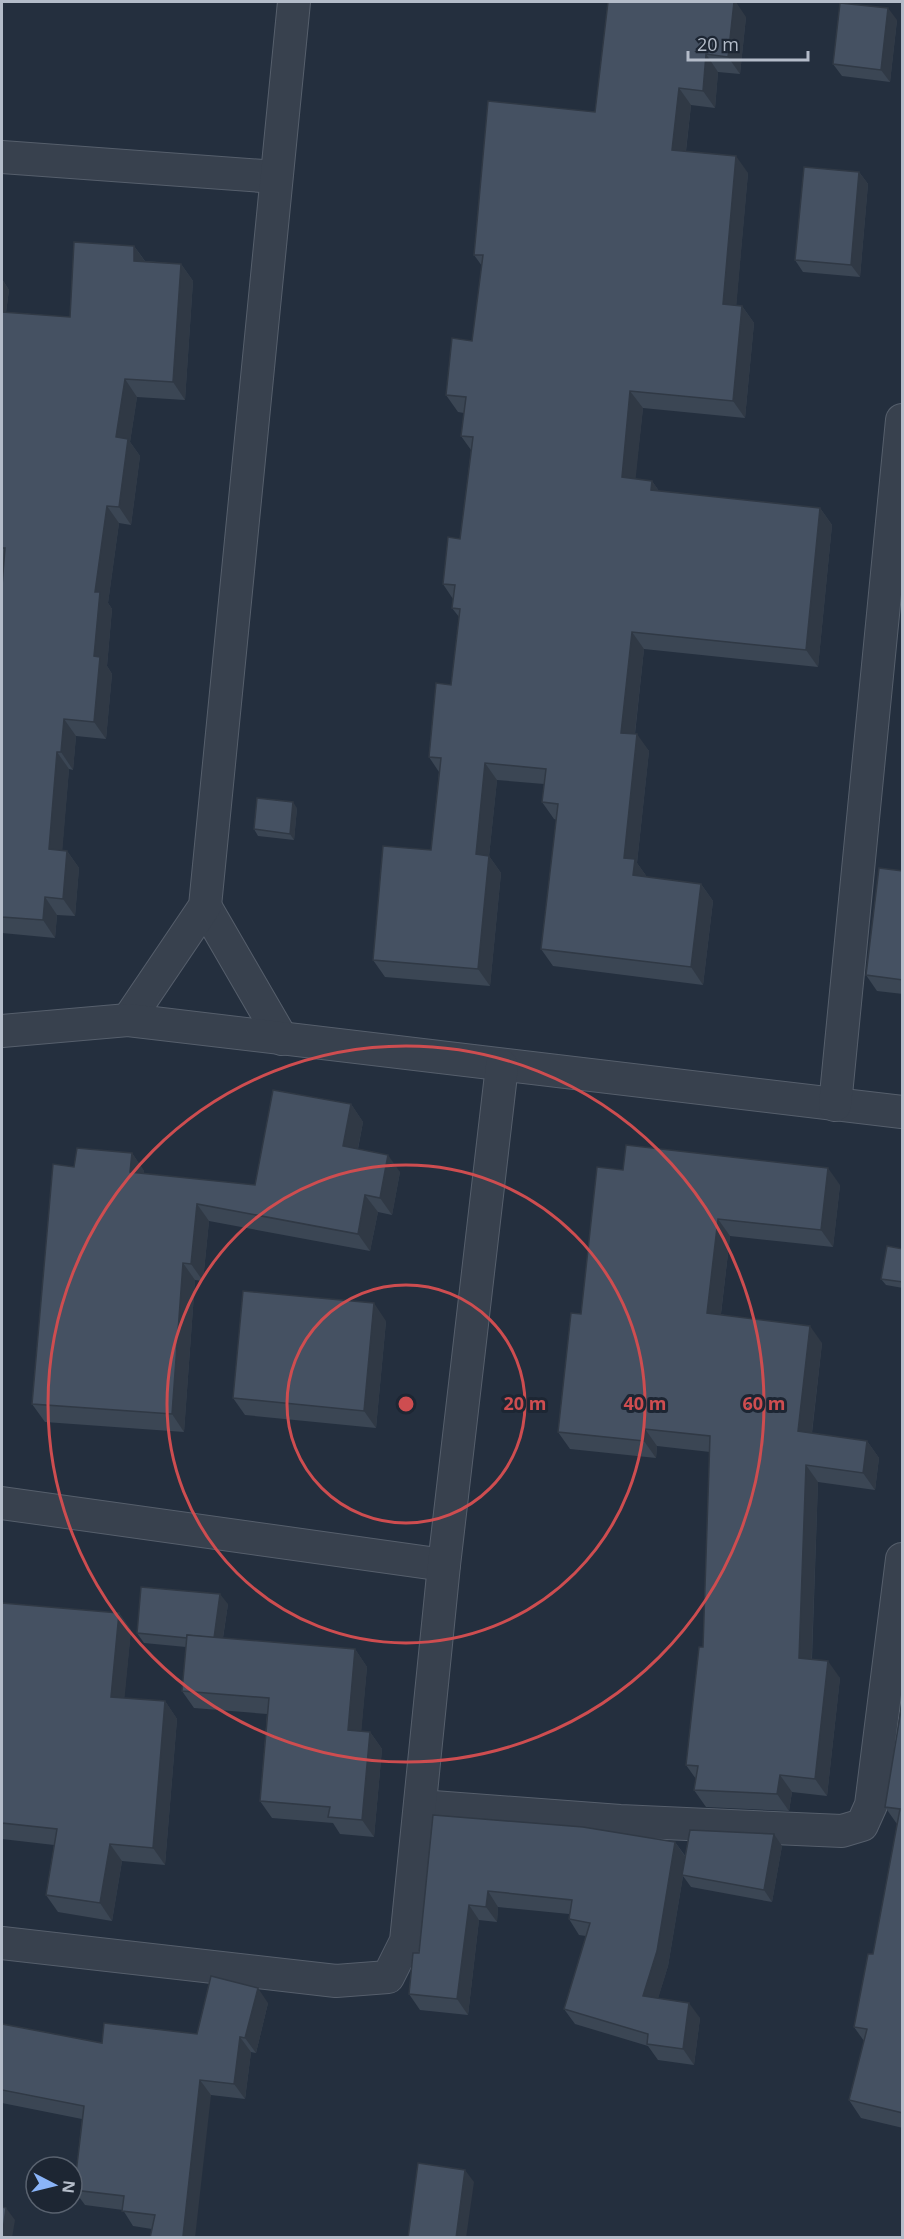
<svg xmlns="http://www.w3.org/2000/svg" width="904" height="2239" font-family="'Open Sans',sans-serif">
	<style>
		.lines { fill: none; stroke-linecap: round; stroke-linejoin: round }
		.street-casing { stroke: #565f6c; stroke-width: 34 }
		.street { stroke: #38414e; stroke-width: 32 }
		.wall { fill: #3b4654 }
		.shaded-wall { fill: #303945 }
		.building { fill: #455162; stroke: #303945; stroke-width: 1.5 }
		.ring { fill: none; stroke: #ce4d50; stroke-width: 3 }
		.centre { fill: #ce4d50; stroke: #1d2633; stroke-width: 3 }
		.ring-label { font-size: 18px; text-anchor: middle; font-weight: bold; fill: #ce4d50; stroke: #1d2633; stroke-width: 6; stroke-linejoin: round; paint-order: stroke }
	</style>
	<rect width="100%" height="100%" fill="#242f3e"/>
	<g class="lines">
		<defs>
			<g id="street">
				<path d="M2,157L276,177"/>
				<path d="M205,906L282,1039"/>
				<path d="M128,1020L205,906L294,2"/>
				<path d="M2,1031L128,1020L902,1112"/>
				<path d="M835,1105L902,420"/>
				<path d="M2,1503L444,1565"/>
				<path d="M420,1806L620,1821L842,1831L862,1825L871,1805L902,1559"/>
				<path d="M2,1943L336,1981L388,1977L406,1941L444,1565L502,1066"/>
			</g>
		</defs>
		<use href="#street" class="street-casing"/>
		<use href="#street" class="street"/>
	</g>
	<g class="wall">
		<path d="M746,17L740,74L718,72L715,108L691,105L686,151L748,173L736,306H742L754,323L745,418L643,408L635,479L652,481L659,491L820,508L832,525L818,667L644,649L635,734L649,751L637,863L647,877L701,884L713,901L703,985L553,966L541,949L557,820L554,819L542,802L544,784L497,780L489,856L501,873L490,986L385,977L373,960L431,850L439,772L429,757L451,685L459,617L452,608L453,599L443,584L460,539L471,450L461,436L464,413L458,412L446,395L472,341L482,266L474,255L595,112Z"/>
		<path d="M897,20L890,82L842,76L833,64Z"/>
		<path d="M859,172L868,184L860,277L803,272L795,260Z"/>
		<path d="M134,246L145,261L181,264L193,281L185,400L137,397L130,442L140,456L131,525L119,523L108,603L112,609L107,666L112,674L106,739L76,736L73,770L69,769L62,850L67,851L79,868L75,916L57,915L55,938L2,933V586L3,564H2V279L9,290L6,312L70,317Z"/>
		<path d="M297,808L294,840L258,836L254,829Z"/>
		<path d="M903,871V994L877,991L866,975Z"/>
		<path d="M351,1104L363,1122L358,1149L400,1172L392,1215L378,1212L370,1251L209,1221L203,1281L195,1280L184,1432L45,1422L32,1404L74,1167L132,1153L144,1171V1174L255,1185Z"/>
		<path d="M623,1170L840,1185L833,1247L730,1236L721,1314L822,1343L812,1433L867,1441L879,1458L875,1490L818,1482L812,1659L840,1678L827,1796L792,1792L789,1811L706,1807L694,1790L696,1779L686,1765L703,1647L710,1452L657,1446L656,1458L570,1449L558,1432L581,1314Z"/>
		<path d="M903,1249V1288L886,1285L881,1279Z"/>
		<path d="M386,1321L376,1428L245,1415L233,1398Z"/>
		<path d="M2,1603L119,1613L131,1630L124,1698L165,1701L177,1719L165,1865L122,1861L112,1921L58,1912L46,1895L54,1845L2,1839Z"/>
		<path d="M228,1604L223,1638L355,1649L367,1667L361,1731L370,1732L382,1749L374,1837L340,1834L333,1823L272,1818L260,1801L267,1714L194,1708L182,1691L186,1647L144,1643L137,1633Z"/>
		<path d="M903,1698V2128L861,2118L849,2100L864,2041L854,2027L873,1954L897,1824L885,1807Z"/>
		<path d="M433,1815L675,1842L686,1857L774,1834L782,1846L772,1902L691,1887L683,1876L668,1966L658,1998L700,2018L694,2065L658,2060L648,2046L575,2024L564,2009L586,1936L579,1935L569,1919V1914L498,1907L497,1922L479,1920L468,2015L420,2010L409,1994L419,1953Z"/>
		<path d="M268,2003L256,2053L251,2052L245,2099L211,2095L152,2229L133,2226L123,2210L85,2205L74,2190L82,2119L2,2103V2024L102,2043L197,2034Z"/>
	</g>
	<g class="shaded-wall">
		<path d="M734,2H736L746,17L740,74L728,57Z"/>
		<path d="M888,8L897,20L890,82L881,70Z"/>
		<path d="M706,54L718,72L715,108L703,91Z"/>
		<path d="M679,88L691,105L684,167L672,150Z"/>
		<path d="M736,156L748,173L735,321L723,304Z"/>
		<path d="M859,172L868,184L860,277L851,265Z"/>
		<path d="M134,246L146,263L134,261Z"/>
		<path d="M181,264L193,281L185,400L173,382Z"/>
		<path d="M2,279L9,290L4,328L2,324Z"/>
		<path d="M742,306L754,323L745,418L733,401Z"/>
		<path d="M125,379L137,397L130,442L140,456L131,525L119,507L116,437Z"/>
		<path d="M630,391L643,408L634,494L622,477Z"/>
		<path d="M652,481L664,498L651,490Z"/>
		<path d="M107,506L119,523L108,603L112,609L107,666L112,674L106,739L94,722V656L95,592Z"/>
		<path d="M820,508L832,525L818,667L806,650Z"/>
		<path d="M632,632L644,649L633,750L621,733Z"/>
		<path d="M64,719L76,736L73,770L61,752Z"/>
		<path d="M637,734L649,751L637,863L647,877L633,875L624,858Z"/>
		<path d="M57,752L69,769L61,867L49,849Z"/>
		<path d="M485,763L497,780L489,856L501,873L490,986L478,969L476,854Z"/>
		<path d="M293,802L297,808L294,840L290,834Z"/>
		<path d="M67,851L79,868L75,916L63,899Z"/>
		<path d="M701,884L713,901L703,985L691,967Z"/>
		<path d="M45,897L57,915L55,938L43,920Z"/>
		<path d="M351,1104L363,1122L355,1163L343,1146Z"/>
		<path d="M132,1153L144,1171L142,1190L130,1172Z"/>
		<path d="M388,1155L400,1172L392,1215L380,1198Z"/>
		<path d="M828,1168L840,1185L833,1247L821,1230Z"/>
		<path d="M365,1195L378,1212L370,1251L358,1234Z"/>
		<path d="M197,1204L209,1221L203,1281L191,1264Z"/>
		<path d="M718,1219L730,1236L719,1330L707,1313Z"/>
		<path d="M183,1263L195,1280L184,1432L172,1414Z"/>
		<path d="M374,1303L386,1321L376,1428L364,1411Z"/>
		<path d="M810,1326L822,1343L810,1448L798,1431Z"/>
		<path d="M645,1429L657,1446L656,1458L644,1441Z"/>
		<path d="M867,1441L879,1458L875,1490L863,1473Z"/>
		<path d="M806,1465L818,1482L811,1675L799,1658Z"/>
		<path d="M220,1594L228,1604L221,1650L214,1640Z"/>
		<path d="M119,1613L131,1630L123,1714L111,1697Z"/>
		<path d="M355,1649L367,1667L360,1747L348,1730Z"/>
		<path d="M828,1661L840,1678L827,1796L815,1779Z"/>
		<path d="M165,1701L177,1719L165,1865L153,1848Z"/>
		<path d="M370,1732L382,1749L374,1837L362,1820Z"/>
		<path d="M780,1775L792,1792L789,1811L777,1794Z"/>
		<path d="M774,1834L782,1846L772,1902L764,1890Z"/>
		<path d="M675,1842L686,1858L668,1966L654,2012L643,1996Z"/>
		<path d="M110,1844L122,1861L112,1921L100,1903Z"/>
		<path d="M488,1891L498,1907L497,1922L486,1907Z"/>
		<path d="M469,1905L479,1920L468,2015L457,1999Z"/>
		<path d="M258,1988L268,2003L256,2053L245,2038Z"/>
		<path d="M689,2003L700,2018L694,2065L683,2049Z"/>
		<path d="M240,2037L251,2052L245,2099L234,2084Z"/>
		<path d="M200,2080L211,2095L195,2238H184L183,2236Z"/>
		<path d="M465,2170L474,2182L466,2238H456Z"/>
		<path d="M6,2208L15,2220L12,2238H2Z"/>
	</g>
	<g class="building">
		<path d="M608,2H734L728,57L706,54L703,91L679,88L672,150L736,156L723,304L742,306L733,401L630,391L622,477L652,481L651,490L820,508L806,650L632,632L621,733L637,734L624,858L635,859L633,875L701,884L691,967L541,949L558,804L542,802L546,769L485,763L476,854L489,856L478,969L373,960L383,846L431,850L441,758L429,757L436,683L451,685L460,609L452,608L455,585L443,584L448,537L460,539L473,437L461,436L466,397L446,395L452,338L472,341L483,255H474L488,101L595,112Z"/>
		<path d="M840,3L888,8L881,70L833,64Z"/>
		<path d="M804,167L859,172L851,265L795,260Z"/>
		<path d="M74,242L134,246V261L181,264L173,382L125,379L116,437L128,439L119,507L107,506L95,592H100L94,656L100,657L94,722L64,719L61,752H57L49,849L67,851L63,899L45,897L43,920L2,917V586L5,548H2V312L70,317Z"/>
		<path d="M257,798L293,802L290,834L254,829Z"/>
		<path d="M879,868L903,871V980L866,975Z"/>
		<path d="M273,1090L351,1104L343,1146L388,1155L380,1198L365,1195L358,1234L197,1204L191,1264L183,1263L172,1414L32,1404L53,1164L74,1167L77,1148L132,1153L130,1172L255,1185Z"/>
		<path d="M626,1145L828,1168L821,1230L718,1219L707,1313L810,1326L798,1431L867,1441L863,1473L806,1465L799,1658L828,1661L815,1779L780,1775L777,1794L694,1790L698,1766L686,1765L699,1647H703L710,1436L645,1429L644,1441L558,1432L571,1313L581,1314L597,1167L623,1170Z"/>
		<path d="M887,1246L903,1249V1282L881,1279Z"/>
		<path d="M243,1291L374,1303L364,1411L233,1398Z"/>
		<path d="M141,1587L220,1594L214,1638L187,1635V1638L137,1633Z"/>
		<path d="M2,1603L119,1613L111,1697L165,1701L153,1848L110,1844L100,1903L46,1895L57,1829L2,1823Z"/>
		<path d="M187,1635L355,1649L348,1730L370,1732L362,1820L328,1817L330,1807L260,1801L269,1698L182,1691Z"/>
		<path d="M903,1698V2113L849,2100L867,2029L854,2027L868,1954H873L900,1809L885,1807Z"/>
		<path d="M433,1815L583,1827L675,1842L657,1951L643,1996L689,2003L683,2049L647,2044L648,2034L564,2009L590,1923L569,1919L572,1900L488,1891L486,1907L469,1905L457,1999L409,1994L413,1953H419Z"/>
		<path d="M690,1830L774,1834L764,1890L682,1875Z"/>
		<path d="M211,1976L258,1988L245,2038L240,2037L234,2084L200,2080L183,2236L190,2238H150L155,2215L122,2211L124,2196L74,2190L84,2106L2,2090V2024L102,2043L104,2023L197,2034Z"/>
		<path d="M418,2163L465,2170L456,2238H408Z"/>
		<path d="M2,2207L6,2208L2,2238Z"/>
	</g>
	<g class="ring">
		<circle cx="406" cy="1404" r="119"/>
		<circle cx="406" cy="1404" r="239"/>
		<circle cx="406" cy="1404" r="358"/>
	</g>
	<circle cx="406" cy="1404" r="9" class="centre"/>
	<g class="ring-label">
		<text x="525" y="1410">20 m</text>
		<text x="645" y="1410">40 m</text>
		<text x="764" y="1410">60 m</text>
	</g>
	<rect width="904" height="2239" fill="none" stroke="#b4bcc9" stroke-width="6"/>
	<g transform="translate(54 2185) rotate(97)"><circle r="28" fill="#1d2633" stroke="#59626f" stroke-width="1.5"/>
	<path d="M0-4.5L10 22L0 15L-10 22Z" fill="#8ab4f8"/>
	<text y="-9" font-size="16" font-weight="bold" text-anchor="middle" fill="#b4bcc9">N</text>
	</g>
	<path d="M688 51v9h120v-9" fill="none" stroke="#b4bcc9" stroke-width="3"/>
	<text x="697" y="51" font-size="18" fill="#b4bcc9" stroke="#1d2633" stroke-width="4.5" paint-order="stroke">20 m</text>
</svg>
